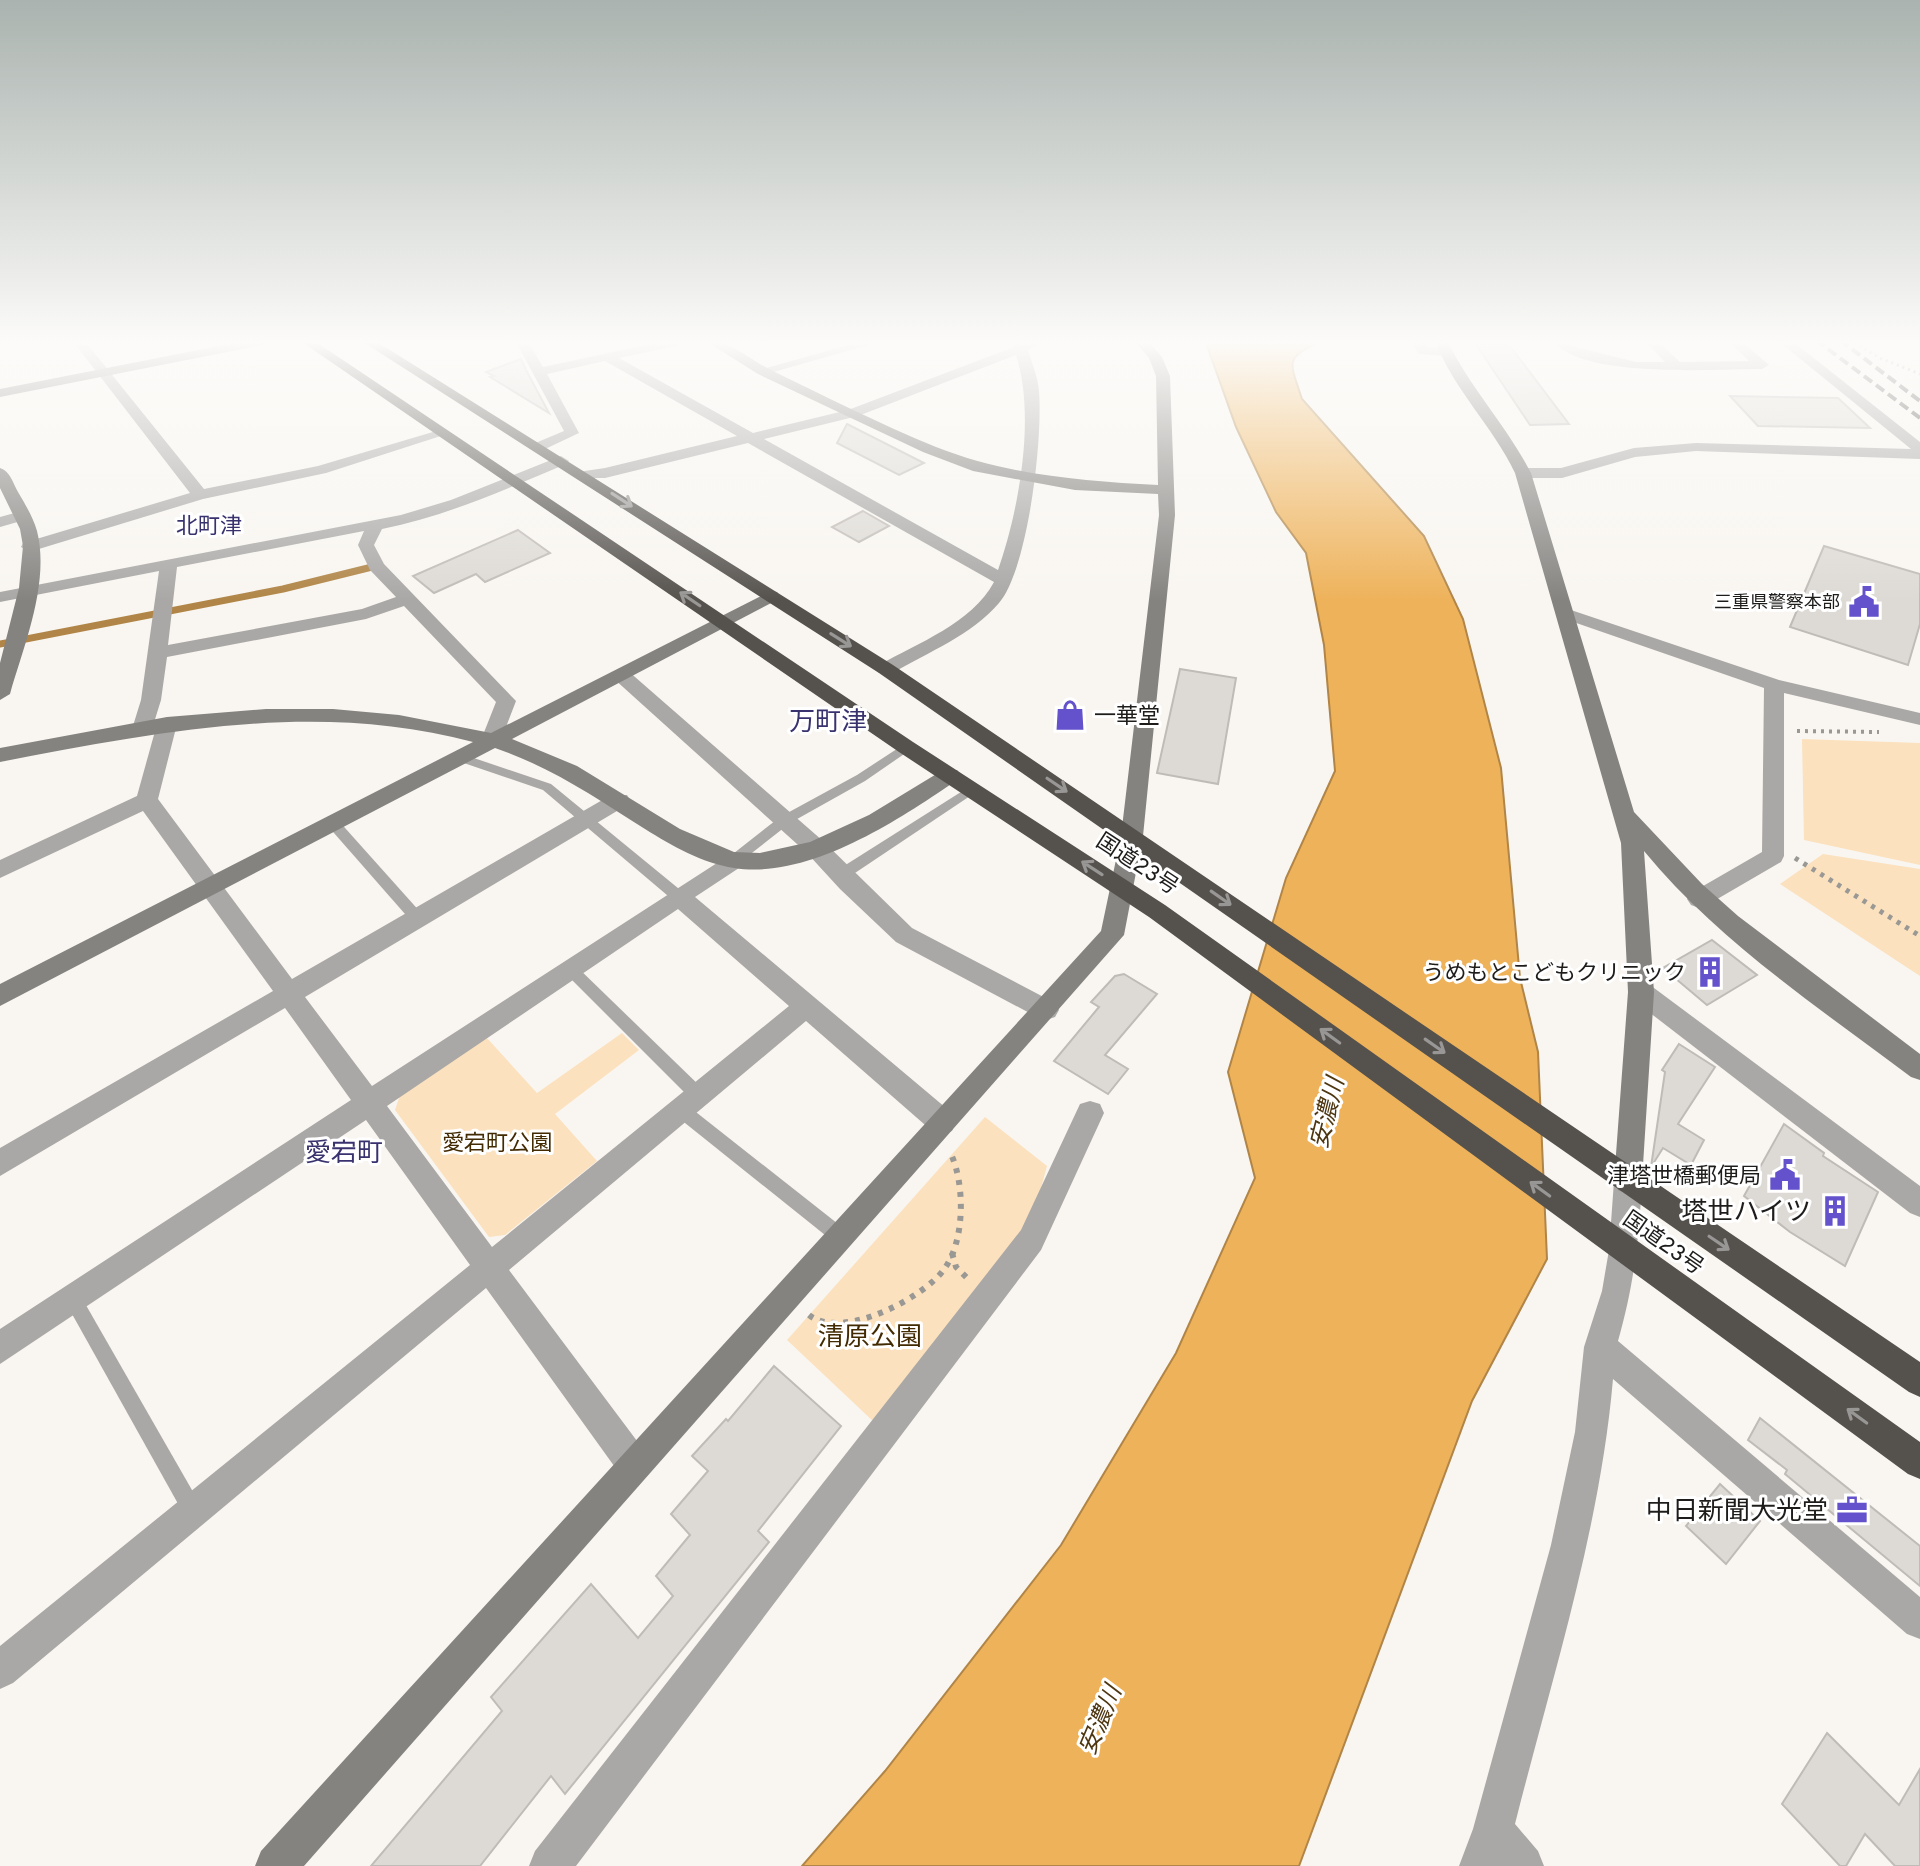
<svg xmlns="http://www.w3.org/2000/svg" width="1920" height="1866" font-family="Overpass,'Noto Sans JP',sans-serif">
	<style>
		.green { fill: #fbe1be }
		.water { fill: #eeb25a; stroke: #b08547; stroke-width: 2 }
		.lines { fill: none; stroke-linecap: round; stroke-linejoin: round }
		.stream { stroke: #b08547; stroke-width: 7 }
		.building { fill: #dddad5; stroke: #bfbbb7; stroke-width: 2 }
		.path-far3 { stroke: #9a9894; stroke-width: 3; stroke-dasharray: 2 4; stroke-linecap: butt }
		.path-far2 { stroke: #9a9894; stroke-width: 4; stroke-dasharray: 3 5; stroke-linecap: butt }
		.path-far1 { stroke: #9a9894; stroke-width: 5; stroke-dasharray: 4 6; stroke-linecap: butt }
		.path { stroke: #9a9894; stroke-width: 6; stroke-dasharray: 5 7; stroke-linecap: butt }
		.lane { fill: #aaa8a6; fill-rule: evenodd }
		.street { fill: #aaa8a6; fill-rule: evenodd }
		.secondary { fill: #858380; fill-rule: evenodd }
		.highway { fill: #55524e; fill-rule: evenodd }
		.rail { stroke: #4e4d4a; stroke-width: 4; stroke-dasharray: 10 5; stroke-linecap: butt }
		.oneway { stroke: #999795 }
		.labels { text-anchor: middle; stroke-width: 6; stroke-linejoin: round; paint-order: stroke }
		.far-poi-label { font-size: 18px; fill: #1e1d1b; stroke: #fff; text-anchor: end }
		.far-quarter-label { font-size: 22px; fill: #38326e; stroke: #fff }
		.poi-label { font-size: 22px; fill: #1e1d1b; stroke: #fff; text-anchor: end }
		.street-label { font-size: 22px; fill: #1e1d1b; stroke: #fff }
		.park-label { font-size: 22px; fill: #422a03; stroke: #fff }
		.water-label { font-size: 24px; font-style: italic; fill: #4e3611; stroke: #fff }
		.quarter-label { font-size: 26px; fill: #38326e; stroke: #fff }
		.near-poi-label { font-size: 26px; fill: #1e1d1b; stroke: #fff; text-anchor: end }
		.near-park-label { font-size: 26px; fill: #422a03; stroke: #fff }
	</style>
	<rect width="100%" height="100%" fill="#f9f6f1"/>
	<g class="green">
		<path d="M1802,739L1920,743V865L1804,840Z"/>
		<path d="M1823,854L1920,869V976L1780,884Z"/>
		<path d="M622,1033L639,1050L555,1114L597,1161L505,1235L489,1237L395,1110L400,1095L486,1037L537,1093Z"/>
		<path d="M985,1117L1047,1166L1032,1221L875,1423L787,1340Z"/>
	</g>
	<path class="water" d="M1205,340H1323C1284,359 1289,359 1302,399L1424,536L1463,619L1501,768L1520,978L1538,1052L1547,1259L1472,1401L1299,1866H802L885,1771L1061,1545L1176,1353L1255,1178L1228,1072L1286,878L1335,771L1324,645L1306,553L1276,512L1236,427Z"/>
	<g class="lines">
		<path class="stream" d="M0,644L283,589L376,566"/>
	</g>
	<g class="building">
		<path d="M1507,342L1569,424L1530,425L1475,343Z"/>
		<path d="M521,359L526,370L549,413L490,377L494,376L486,372Z"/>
		<path d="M1730,396L1838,398L1870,428L1758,426Z"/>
		<path d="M847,424L924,463L899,475L837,443Z"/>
		<path d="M863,511L889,526L859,542L832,527Z"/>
		<path d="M518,530L550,553L485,582L476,574L434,593L413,576Z"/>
		<path d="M1824,546L1920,574V624L1908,665L1790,627Z"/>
		<path d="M1180,669L1236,678L1218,784L1157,773Z"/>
		<path d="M1712,940L1757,975L1707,1005L1663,968Z"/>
		<path d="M1124,974L1157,994L1105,1055L1128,1069L1108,1094L1054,1061L1099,1007L1091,1002L1115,976Z"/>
		<path d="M1679,1044L1715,1067L1678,1124L1704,1140L1691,1165L1663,1148L1651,1167L1665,1072L1662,1070Z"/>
		<path d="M1784,1124L1824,1153L1823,1156L1878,1192L1845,1266L1790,1232L1744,1196Z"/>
		<path d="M774,1366L841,1426L758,1531L769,1542L565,1794L551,1776L480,1866H371L502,1711L491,1697L591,1584L638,1638L673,1596L656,1576L690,1535L671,1514L708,1471L692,1456L726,1419L728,1421Z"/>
		<path d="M1760,1418L1920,1546V1586L1785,1474L1787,1470L1748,1440Z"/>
		<path d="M1720,1484L1760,1521L1726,1564L1686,1526Z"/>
		<path d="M1827,1733L1899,1805L1920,1769V1866H1895L1865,1834L1846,1866H1840L1782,1804Z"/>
	</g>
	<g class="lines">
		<path class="path-far3" d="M1849,340L1880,358L1920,374"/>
		<path class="path-far2" d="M1797,731L1879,732"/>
		<path class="path-far1" d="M1795,858L1920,936"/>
		<g class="path">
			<path d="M952,1253L956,1267L967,1278"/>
			<path d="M809,1315C841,1341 925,1298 945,1268C965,1239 965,1185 951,1154"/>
		</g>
		<g class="lane">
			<path d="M906,743L910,744L912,747L910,750L865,781L790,823L739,863H729L727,860L729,857L780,817L857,775Z"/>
			<path d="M459,753L551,784L684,893L686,897L684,901H674L543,790L455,760L453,757L455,754Z"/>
			<path d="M972,785L978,789L976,792L846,879H836L834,875L836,871Z"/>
			<path d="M332,817L337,819L422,914L424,918L422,922H412L327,825L326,822Z"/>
			<path d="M570,963L575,965L704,1090L706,1095L704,1100L698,1102L692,1100L565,973L563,969L565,965Z"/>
			<path d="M681,1103L687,1105L847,1231L850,1237L847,1243L841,1245L835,1243L675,1115L673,1110L675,1105Z"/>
			<path d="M73,1290L79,1293L200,1504L203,1511L200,1518L193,1521L186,1518L67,1305L64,1299L67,1293Z"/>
		</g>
		<g class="street">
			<path d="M72,340H84L204,489L318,466L443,429L450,433L326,473L203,499L29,552L21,547L23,543L190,493Z"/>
			<path d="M515,340H527L543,367L669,340H691L690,343L619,358L753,433L848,410L1014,347L1012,340H1047L1028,350C1032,364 1038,377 1039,391C1043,439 1028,569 999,603C972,635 928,652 893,673H879L876,669L879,665C918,643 972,623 994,582L748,443L605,478H578V472L605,468L737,436L605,361L547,374L579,433L543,450H533V444L564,431ZM1016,355C1036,416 1019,510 998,570L764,439L858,416Z"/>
			<path d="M866,340H886L763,375L756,371Z"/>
			<path d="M1410,340H1422L1428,347L1446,348L1453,352L1446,356L1419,354Z"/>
			<path d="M1553,340H1566L1572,346L1636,362H1665L1644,340H1657L1680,362L1749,361L1727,340H1740L1769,365L1762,369C1717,369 1578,379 1553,340Z"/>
			<path d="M1777,340H1791L1920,442V459L1696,451L1635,457L1562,478H1523L1515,473L1523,468H1561L1634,448L1696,443L1911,449Z"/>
			<path d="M561,456L569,461L566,464C506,489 447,516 382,529L374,545L384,564L516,701L501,740L491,747L481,740L496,702L404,606L366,619L167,657L161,700L152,729L142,736L132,729L141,700L159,571L0,602V592L401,515L451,500ZM364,531L358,545L370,570L396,597L362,609L168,645L177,567Z"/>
			<path d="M22,511L28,513V519L0,527V517Z"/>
			<path d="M1565,608L1779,680L1920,713V725L1784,693V856L1781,862L1707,905L1699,908L1691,905L1687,899L1691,893L1762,852L1764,688L1559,617L1556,613L1559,609Z"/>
			<path d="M620,668L627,670L823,841L912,928L1055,1003L1059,1010L1055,1017L1046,1020L1037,1017L896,942L840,889L807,853L613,678L610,674Z"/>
			<path d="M167,717L177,724L158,799L292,979L611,795H627L630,800L627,805L305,997L372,1086L734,852L742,854L745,860L742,866L695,897L952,1113L956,1122L952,1131L942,1134L932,1131L806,1021L509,1270L646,1453L651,1465L646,1477L634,1482L622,1477L486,1288L13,1683L0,1689V1646L470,1265L366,1120L0,1364V1329L351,1100L285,1008L0,1176V1148L273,991L143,811L0,878V860L137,796L157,724ZM678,909L789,1006L492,1247L387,1106Z"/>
			<path d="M1641,982L1650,985L1920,1186V1217L1910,1213L1632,999L1628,992L1632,985Z"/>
			<path d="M1090,1101L1100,1104L1104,1113L1041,1250L576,1866H529L535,1851L1021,1230L1080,1104Z"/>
			<path d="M1628,1168L1638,1172L1642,1181C1639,1239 1634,1285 1618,1341L1920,1597V1639L1907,1634L1613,1379C1600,1530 1552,1677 1515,1824L1538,1851L1544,1866H1459L1473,1829L1551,1545L1575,1432L1584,1347L1602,1291L1609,1250L1614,1181L1618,1172Z"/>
		</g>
		<g class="secondary">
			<path d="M249,340H273L267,344L0,397V389Z"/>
			<path d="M704,340C729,340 748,358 769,369C824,396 880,424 936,447C1007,475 1082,481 1158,485L1156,376L1149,358L1134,340H1147L1162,357L1170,376L1175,515L1143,836L1124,935L304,1866H255L261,1851L1101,931L1121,836L1159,515L1158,494L1075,490L973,471L923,452L758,374Z"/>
			<path d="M1435,340H1447C1470,388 1507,426 1531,473L1634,812L1702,884L1738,916L1920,1054V1080L1911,1077C1818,1007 1718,941 1644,851L1654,992L1642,1181L1638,1190L1628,1194L1618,1190L1614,1181L1628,992L1621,843L1515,473C1493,426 1452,388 1435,340Z"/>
			<path d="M0,468C10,471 13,483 18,492C25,504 33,517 37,531C50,583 24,645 10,694L0,700V663L19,588L23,546L20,529L0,488Z"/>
			<path d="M771,591L777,592L780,596L777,600L512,739L577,766L680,829L734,852L760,853L810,842L869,815L943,770H957L961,775L957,780C899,820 808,880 734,868C702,863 672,846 645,829C596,798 551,767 495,748L0,1006V984L473,742C315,700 157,732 0,762V748L167,717L266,709H333L399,715L491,733Z"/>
		</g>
		<g class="highway">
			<path d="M299,340H313L913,742L1165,905L1920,1442V1479L1908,1474L1149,917L899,752Z"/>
			<path d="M360,340H374L893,665L1920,1362V1397L1909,1392L879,673Z"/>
		</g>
		<g class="rail">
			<path d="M1816,340L1920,418"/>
			<path d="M1840,340L1920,401"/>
		</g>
	</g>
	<defs><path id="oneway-shaft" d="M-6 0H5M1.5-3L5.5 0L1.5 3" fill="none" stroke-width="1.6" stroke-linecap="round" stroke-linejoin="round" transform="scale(2)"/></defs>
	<g class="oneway">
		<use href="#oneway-shaft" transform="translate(622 500) rotate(33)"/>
		<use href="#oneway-shaft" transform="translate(690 599) rotate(-146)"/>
		<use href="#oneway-shaft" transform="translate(841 640) rotate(32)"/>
		<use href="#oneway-shaft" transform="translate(1057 785) rotate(34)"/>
		<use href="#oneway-shaft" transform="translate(1092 868) rotate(-147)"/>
		<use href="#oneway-shaft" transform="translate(1221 898) rotate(35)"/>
		<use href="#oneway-shaft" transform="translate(1330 1036) rotate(-144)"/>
		<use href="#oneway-shaft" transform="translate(1435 1046) rotate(35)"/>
		<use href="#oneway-shaft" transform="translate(1540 1189) rotate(-144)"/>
		<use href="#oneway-shaft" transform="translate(1719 1243) rotate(34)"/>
		<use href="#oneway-shaft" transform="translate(1857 1416) rotate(-144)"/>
	</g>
	<linearGradient id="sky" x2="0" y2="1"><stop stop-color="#aab3af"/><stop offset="0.57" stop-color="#fcfbf9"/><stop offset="1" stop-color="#fcfbf9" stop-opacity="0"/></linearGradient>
	<rect width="1920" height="601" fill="url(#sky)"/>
	<defs>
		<symbol id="civic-bare" viewBox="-9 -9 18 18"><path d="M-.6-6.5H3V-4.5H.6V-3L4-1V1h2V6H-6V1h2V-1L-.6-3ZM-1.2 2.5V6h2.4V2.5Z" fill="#6352cb" stroke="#fff" stroke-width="2.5" paint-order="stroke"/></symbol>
		<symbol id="shop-bare" viewBox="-9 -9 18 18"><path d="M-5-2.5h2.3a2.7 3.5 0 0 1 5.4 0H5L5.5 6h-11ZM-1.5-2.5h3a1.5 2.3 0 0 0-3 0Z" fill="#6352cb" stroke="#fff" stroke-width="2.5" paint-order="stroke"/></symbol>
		<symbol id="building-bare" viewBox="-9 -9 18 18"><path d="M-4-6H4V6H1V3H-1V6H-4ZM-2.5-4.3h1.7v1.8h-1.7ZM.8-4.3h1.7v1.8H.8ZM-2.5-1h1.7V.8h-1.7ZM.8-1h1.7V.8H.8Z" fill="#6352cb" stroke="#fff" stroke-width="2.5" paint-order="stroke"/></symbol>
		<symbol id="office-bare" viewBox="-9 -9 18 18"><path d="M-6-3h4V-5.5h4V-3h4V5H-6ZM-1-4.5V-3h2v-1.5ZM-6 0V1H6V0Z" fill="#6352cb" stroke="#fff" stroke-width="2.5" paint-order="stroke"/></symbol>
	</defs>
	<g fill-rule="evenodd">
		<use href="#civic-bare" x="1842" y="580" width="44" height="44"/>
		<use href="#shop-bare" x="1048" y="693" width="44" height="44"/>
		<use href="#building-bare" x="1688" y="950" width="44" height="44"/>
		<use href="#civic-bare" x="1763" y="1153" width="44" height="44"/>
		<use href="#building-bare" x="1813" y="1189" width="44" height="44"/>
		<use href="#office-bare" x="1830" y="1488" width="44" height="44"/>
	</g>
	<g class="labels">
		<g class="far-poi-label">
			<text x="1840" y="608">三重県警察本部</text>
		</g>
		<g class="far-quarter-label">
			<text x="209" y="533">北町津</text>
		</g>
		<g class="poi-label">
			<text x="1094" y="723" text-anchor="start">一華堂</text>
			<text x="1686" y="980">うめもとこどもクリニック</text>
			<text x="1761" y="1183">津塔世橋郵便局</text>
		</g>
		<g class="street-label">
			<text transform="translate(1138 863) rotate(33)" y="8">国道23号</text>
			<text transform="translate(1664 1242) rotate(35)" y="8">国道23号</text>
		</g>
		<g class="park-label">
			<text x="497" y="1150">愛宕町公園</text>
		</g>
		<g class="water-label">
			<text transform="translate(1327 1113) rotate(-76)" y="8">安濃川</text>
			<text transform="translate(1100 1720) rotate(-67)" y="8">安濃川</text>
		</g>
		<g class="quarter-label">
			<text x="828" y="730">万町津</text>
			<text x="344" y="1161">愛宕町</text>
		</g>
		<g class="near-poi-label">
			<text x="1811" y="1220">塔世ハイツ</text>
			<text x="1828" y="1519">中日新聞大光堂</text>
		</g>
		<g class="near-park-label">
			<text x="870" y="1345">清原公園</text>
		</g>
	</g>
</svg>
